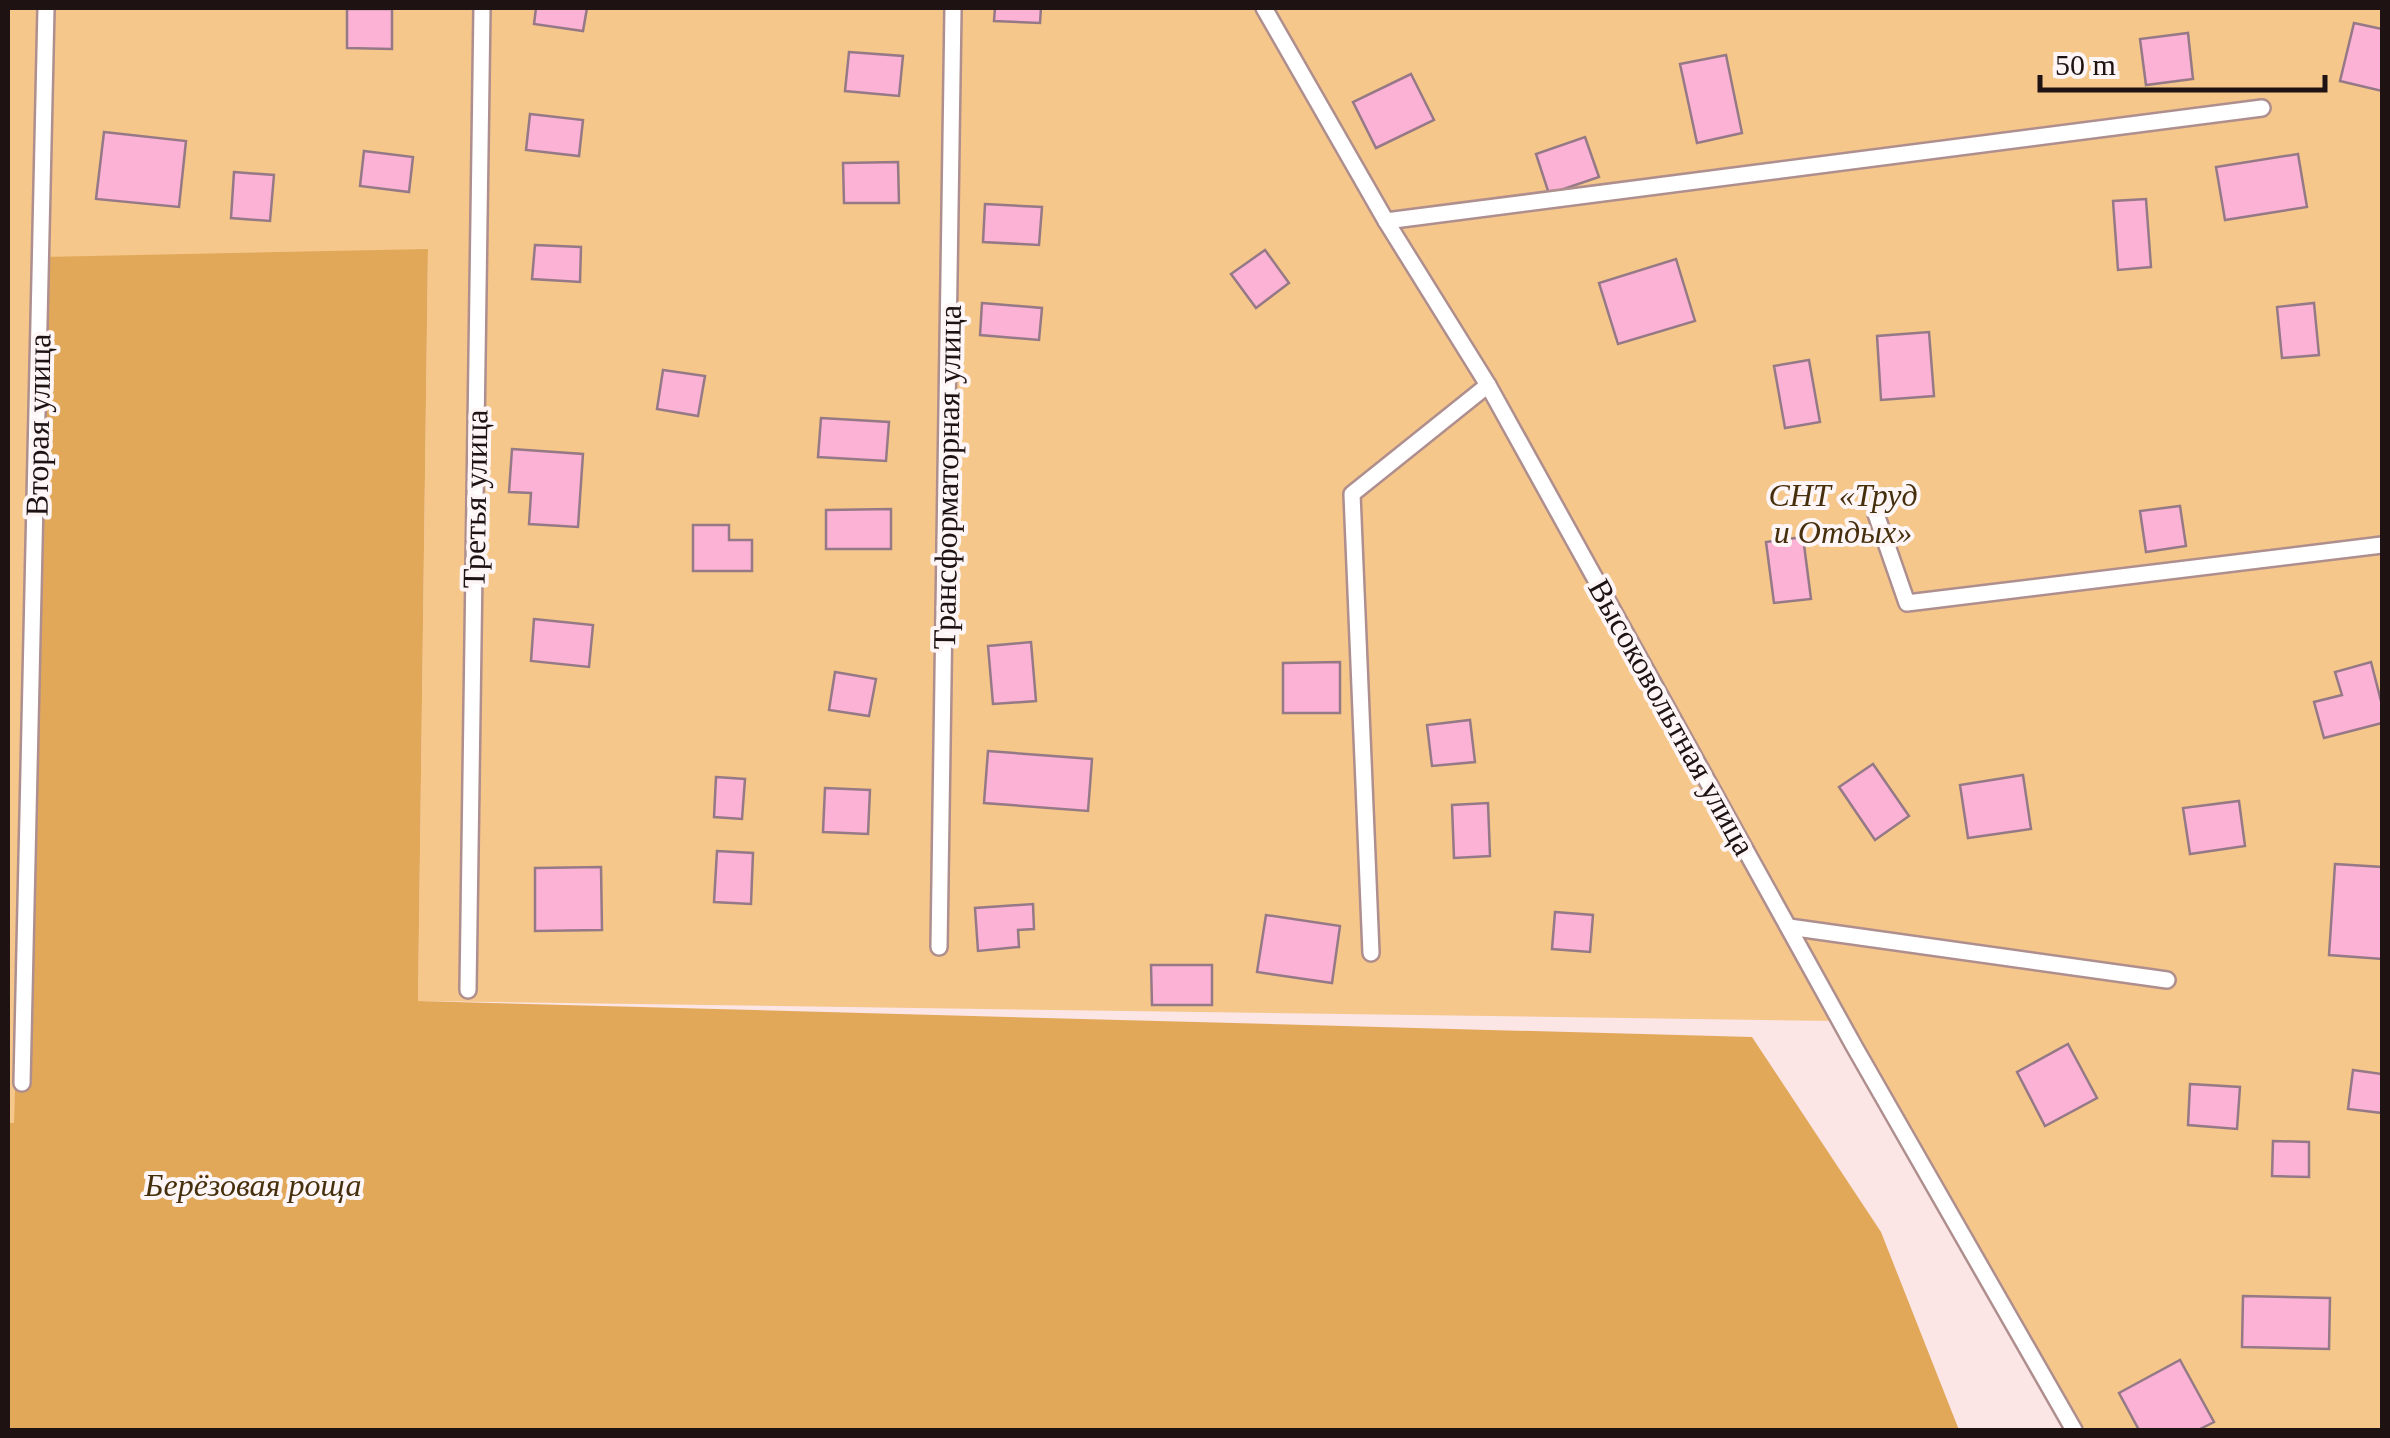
<svg xmlns="http://www.w3.org/2000/svg" width="2390" height="1438" font-family="'Times New Roman',serif">
	<style>
		.green { fill: #f6c78b }
		.forest { fill: #e2a85a }
		.building { fill: #fbb2d4; stroke: #967986; stroke-width: 2.5 }
		.lines { fill: none; stroke-linecap: round; stroke-linejoin: round }
		.service-casing { stroke: #af8e8e; stroke-width: 20 }
		.service { stroke: #fff; stroke-width: 15 }
		.labels { text-anchor: middle; stroke-width: 8; stroke-linejoin: round; paint-order: stroke }
		.street-label { font-size: 32px; fill: #1e1212; stroke: #fef6f6 }
		.park-label { font-size: 32px; font-style: italic; fill: #462f0c; stroke: #fef6f6 }
	</style>
	<rect width="100%" height="100%" fill="#fbe5e5"/>
	<path class="green" d="M8,8H2382V1430H2067L1838,1021L418,1001L428,250L14,1123H8Z"/>
	<path class="forest" d="M428,249L418,1001L1752,1037L1881,1232L1959,1430H8V1123H14L42,257Z"/>
	<g class="building">
		<path d="M536,8H587L583,31L534,24Z"/>
		<path d="M995,8H1041L1040,23L994,21Z"/>
		<path d="M347,9H392V49L347,48Z"/>
		<path d="M2354,23L2382,29V91L2340,81Z"/>
		<path d="M2188,33L2193,79L2146,85L2140,39Z"/>
		<path d="M849,52L903,56L899,96L845,91Z"/>
		<path d="M1726,55L1742,133L1697,143L1680,64Z"/>
		<path d="M1411,74L1434,120L1376,148L1353,102Z"/>
		<path d="M530,114L583,120L579,156L526,150Z"/>
		<path d="M104,132L186,141L179,207L96,199Z"/>
		<path d="M1585,137L1599,177L1549,194L1536,154Z"/>
		<path d="M364,151L413,157L409,192L360,186Z"/>
		<path d="M2298,154L2307,207L2225,220L2216,167Z"/>
		<path d="M898,162L899,203H844L843,163Z"/>
		<path d="M234,172L274,175L270,221L231,218Z"/>
		<path d="M2146,199L2151,267L2118,270L2113,201Z"/>
		<path d="M985,204L1042,207L1039,245L983,242Z"/>
		<path d="M535,245L581,247L580,282L532,279Z"/>
		<path d="M1265,250L1289,283L1256,308L1231,274Z"/>
		<path d="M1676,259L1695,321L1618,344L1599,283Z"/>
		<path d="M982,303L1042,308L1039,340L980,335Z"/>
		<path d="M2314,303L2319,355L2282,358L2277,307Z"/>
		<path d="M1929,332L1934,396L1881,400L1877,336Z"/>
		<path d="M1809,360L1820,422L1785,428L1774,366Z"/>
		<path d="M663,370L705,376L698,416L657,409Z"/>
		<path d="M821,418L889,422L886,461L818,457Z"/>
		<path d="M512,449L583,454L578,527L529,524L531,493L509,492Z"/>
		<path d="M2180,506L2186,546L2146,552L2140,511Z"/>
		<path d="M891,509V549H826V510Z"/>
		<path d="M693,525H729V540H752V571H693Z"/>
		<path d="M1803,537L1811,599L1774,603L1766,542Z"/>
		<path d="M534,619L593,625L589,667L531,661Z"/>
		<path d="M1031,642L1036,701L993,704L988,646Z"/>
		<path d="M1340,662V713H1283V663Z"/>
		<path d="M2371,662L2382,705V723L2324,738L2314,702L2342,695L2335,672Z"/>
		<path d="M835,672L876,679L869,716L829,710Z"/>
		<path d="M1470,720L1475,762L1432,766L1427,725Z"/>
		<path d="M988,751L1092,759L1088,811L984,803Z"/>
		<path d="M1873,764L1909,816L1875,840L1839,787Z"/>
		<path d="M2023,775L2031,829L1968,838L1960,785Z"/>
		<path d="M716,777L745,779L742,819L714,817Z"/>
		<path d="M825,788L870,790L868,834L823,832Z"/>
		<path d="M2239,801L2245,846L2190,854L2183,808Z"/>
		<path d="M1488,803L1490,856L1454,858L1452,805Z"/>
		<path d="M717,851L753,853L751,904L714,902Z"/>
		<path d="M2335,864L2382,867V959L2329,955Z"/>
		<path d="M601,867L602,930L535,931V868Z"/>
		<path d="M1033,904L1034,929L1018,930L1019,947L978,951L975,908Z"/>
		<path d="M1555,912L1593,915L1590,952L1552,949Z"/>
		<path d="M1266,915L1340,926L1332,983L1257,972Z"/>
		<path d="M1151,965H1212V1005H1152Z"/>
		<path d="M2068,1044L2097,1098L2045,1126L2017,1072Z"/>
		<path d="M2353,1070L2382,1074V1113L2348,1109Z"/>
		<path d="M2190,1084L2240,1087L2237,1129L2188,1125Z"/>
		<path d="M2273,1141L2309,1142V1177L2272,1176Z"/>
		<path d="M2243,1296L2330,1298L2329,1349L2242,1347Z"/>
		<path d="M2180,1360L2214,1422L2198,1430H2139L2119,1393Z"/>
	</g>
	<g class="lines">
		<defs>
			<g id="service">
				<path d="M1264,8L1386,221L1488,385L1854,1046L2074,1430"/>
				<path d="M1386,221L2262,108"/>
				<path d="M1876,514L1907,603L2382,545"/>
				<path d="M1789,927L2167,980"/>
				<path d="M939,947L953,8"/>
				<path d="M1371,953L1352,494L1488,385"/>
				<path d="M468,990L482,8"/>
				<path d="M22,1083L46,8"/>
			</g>
		</defs>
		<use href="#service" class="service-casing"/>
		<use href="#service" class="service"/>
	</g>
	<g class="labels">
		<g class="street-label">
			<text transform="translate(38 425) rotate(-89)" y="11">Вторая улица</text>
			<text transform="translate(947 477) rotate(-89)" y="11">Трансформаторная улица</text>
			<text transform="translate(475 499) rotate(-89)" y="11">Третья улица</text>
			<text transform="translate(1672 717) rotate(61)" y="11">Высоковольтная улица</text>
		</g>
		<g class="park-label">
			<text x="1843" y="506">СНТ «Труд<tspan x="1843" dy="37">и Отдых»</tspan></text>
			<text x="253" y="1196">Берёзовая роща</text>
		</g>
	</g>
	<rect width="2390" height="1438" fill="none" stroke="#1e1212" stroke-width="20"/>
	<path d="M2040 75v15h285v-15" fill="none" stroke="#1e1212" stroke-width="5"/>
	<text x="2055" y="75" font-size="30" fill="#1e1212" stroke="#fef6f6" stroke-width="8" paint-order="stroke">50 m</text>
</svg>
